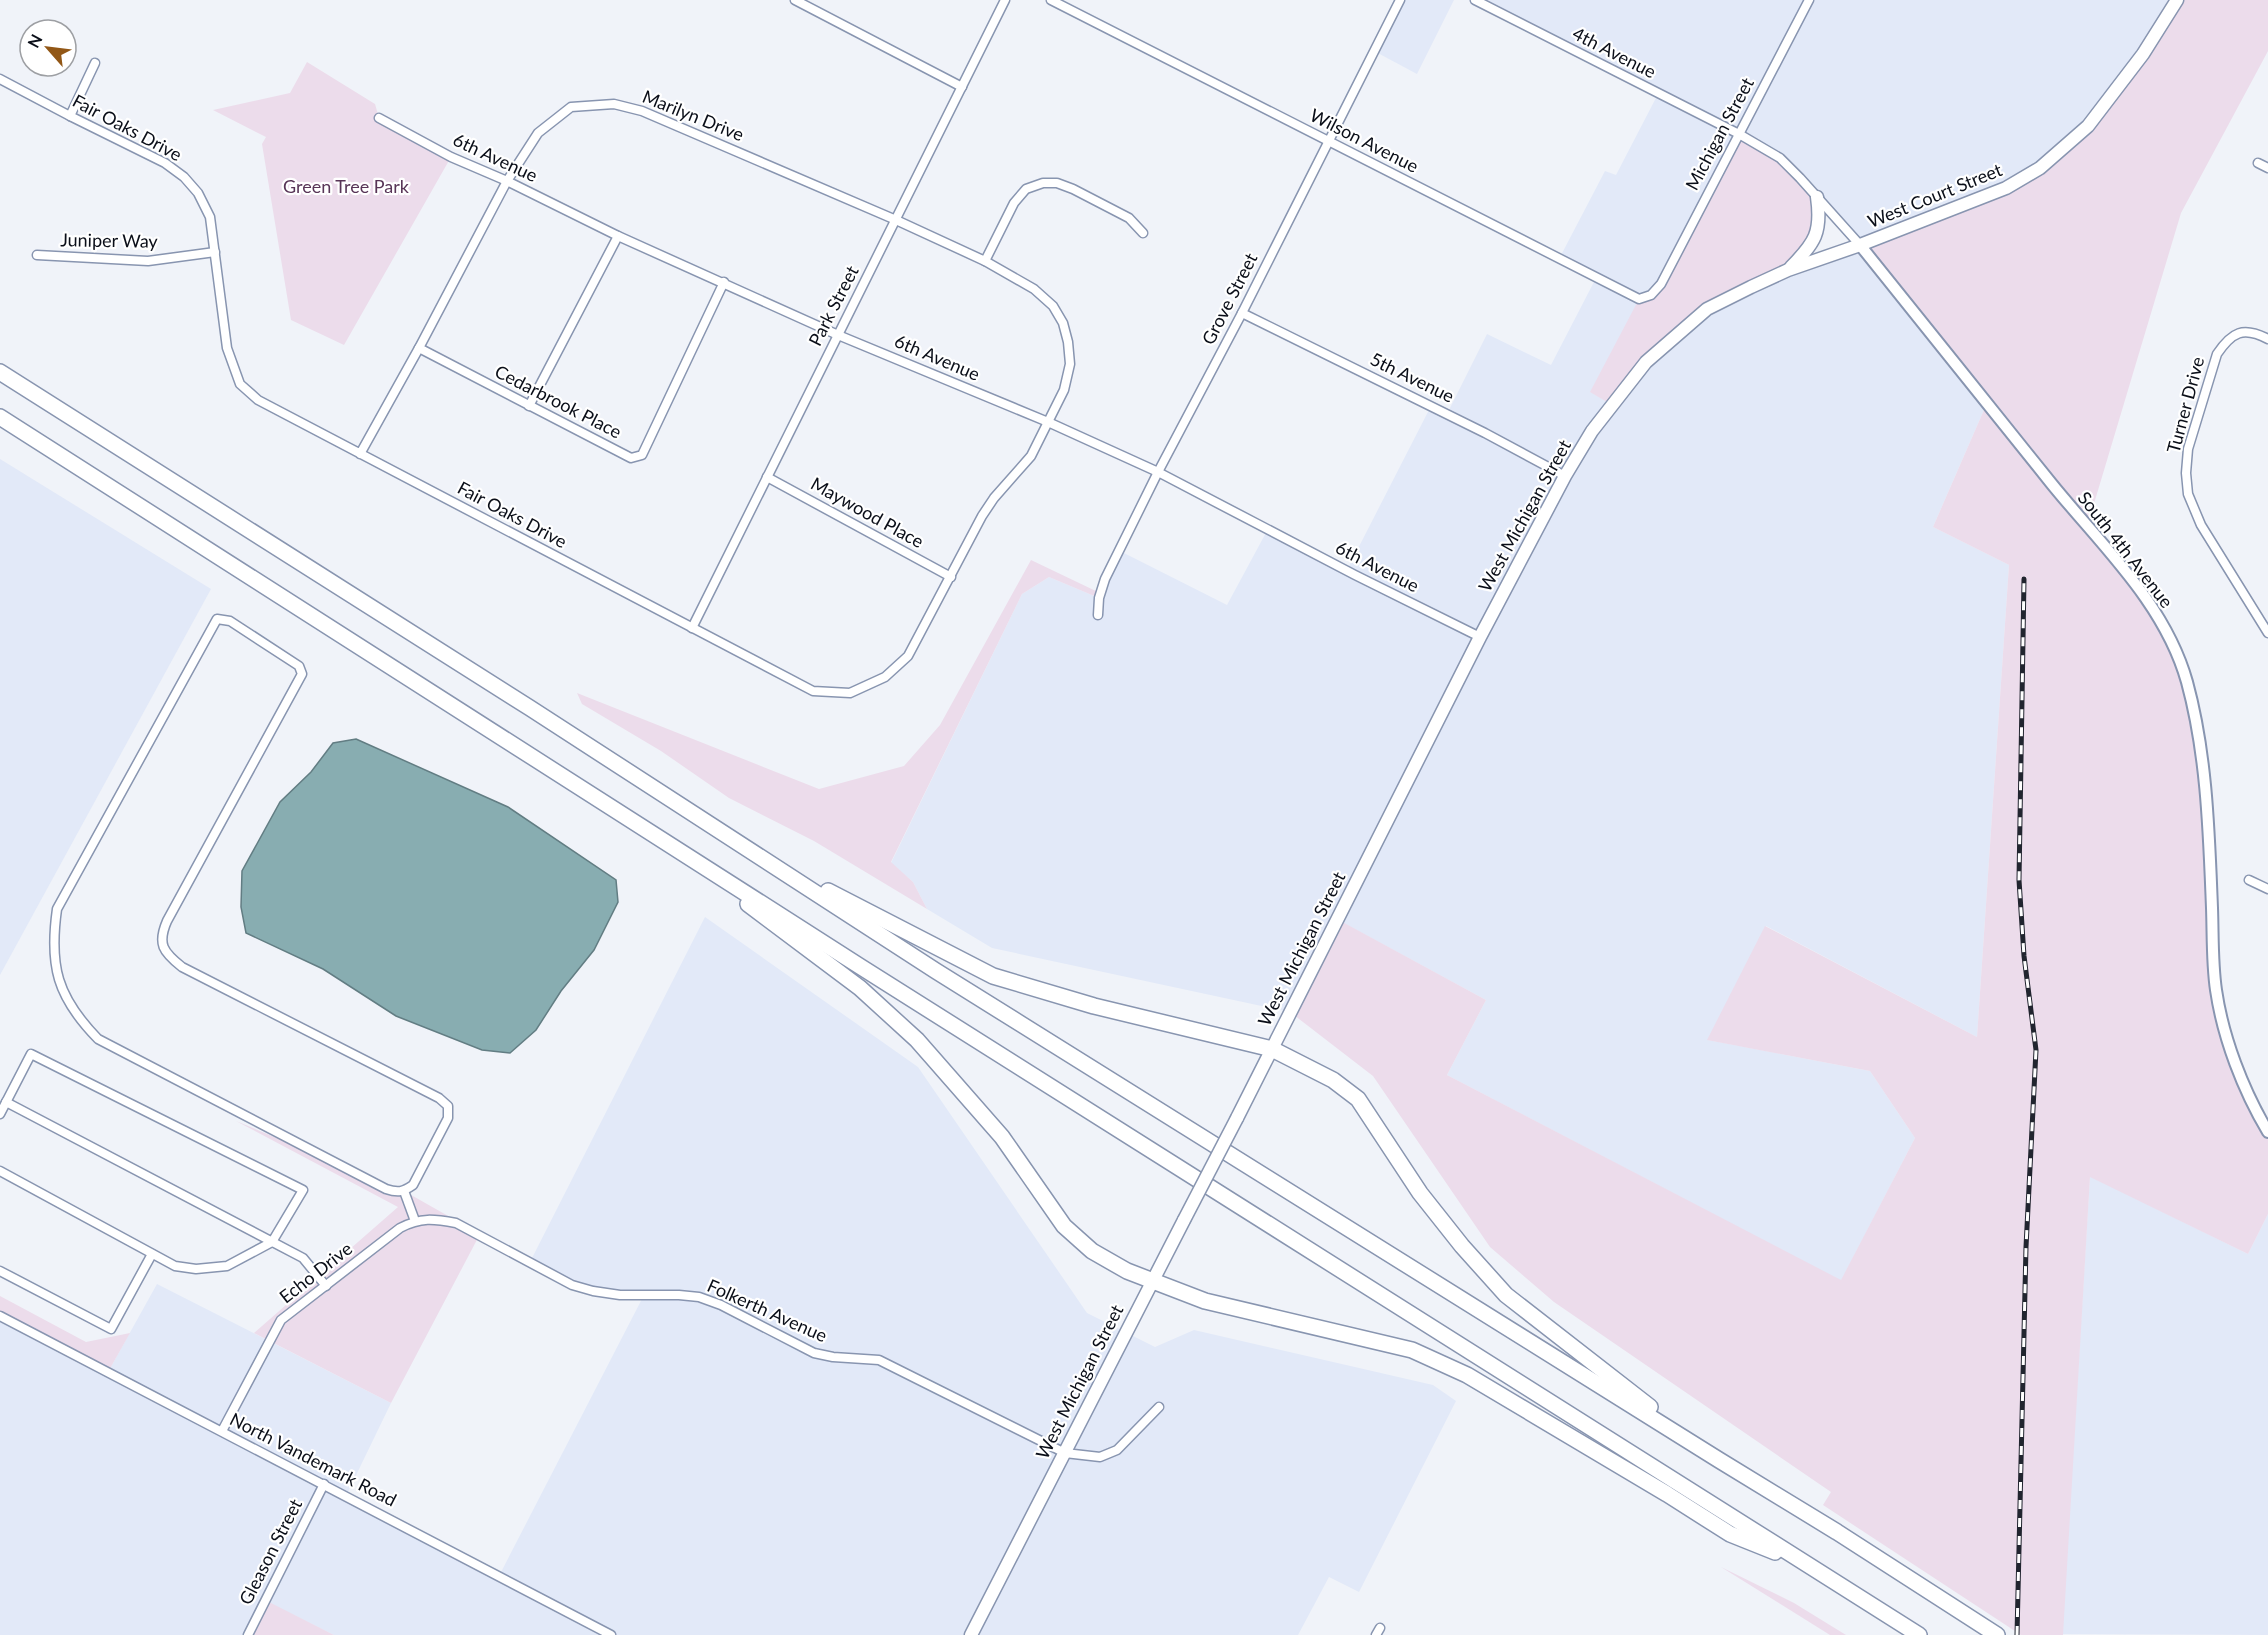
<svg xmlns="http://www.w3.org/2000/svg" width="2268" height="1635" font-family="Lato,sans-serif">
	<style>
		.built { fill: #e2e9f8; fill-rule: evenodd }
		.green { fill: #ecdceb }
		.water { fill: #88adb1; stroke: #627d83; stroke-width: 1.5 }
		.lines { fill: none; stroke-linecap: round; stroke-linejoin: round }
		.minor-casing { stroke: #8895b0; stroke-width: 11 }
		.tertiary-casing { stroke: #8895b0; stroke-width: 14 }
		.secondary-casing { stroke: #8895b0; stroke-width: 15 }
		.motorway-casing { stroke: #8895b0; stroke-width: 18 }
		.minor { stroke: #fff; stroke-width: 8 }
		.tertiary { stroke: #fff; stroke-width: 10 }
		.secondary { stroke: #fff; stroke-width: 12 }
		.motorway { stroke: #fff; stroke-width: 15 }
		.rail-casing { stroke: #21252f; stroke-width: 5 }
		.rail { stroke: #fff; stroke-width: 3; stroke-dasharray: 9; stroke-linecap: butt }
		.secondary-bridge-casing { stroke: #8895b0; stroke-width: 15; stroke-linecap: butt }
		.secondary-bridge { stroke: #fff; stroke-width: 12 }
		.labels { text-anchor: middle; stroke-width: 4.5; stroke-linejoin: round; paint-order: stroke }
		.street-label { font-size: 18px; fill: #0a0e18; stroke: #fff }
		.park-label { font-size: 18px; fill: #583557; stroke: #fff }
	</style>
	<rect width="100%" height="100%" fill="#f0f3f9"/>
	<g class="built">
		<path d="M1400,0H1454L1417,74L1374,51Z"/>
		<path d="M1475,0H2177L1987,403L1933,527L2009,565L1977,1037L1766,926L1708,1040L1870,1071L1915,1138L1841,1281L1447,1075L1486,1000L1338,920L1290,1012L992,948L927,909L913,882L891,863L1022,594L1049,577L1099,598L1120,551L1227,605L1268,529L1347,570L1431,406L1447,414L1487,334L1551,365L1596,278L1559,259L1605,171L1616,175L1658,94ZM1800,178L1859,245L1707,309L1646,362L1612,405L1591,392L1661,284Z"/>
		<path d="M0,459L211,589L0,975Z"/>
		<path d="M705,917L918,1067L1087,1313L1155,1347L1194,1330L1433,1385L1456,1401L1359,1592L1329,1577L1298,1635H334L265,1601L248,1635H0V1316L108,1372L157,1284L391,1403L346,1496L499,1576L644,1295L593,1291L530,1262Z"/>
		<path d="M2090,1176L2248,1254L2268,1214V1635L2062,1634Z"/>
	</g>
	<g class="green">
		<path d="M2177,0H2268V51L2181,213L2087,527L2168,634L2200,735L2216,989L2225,1027L2268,1132V1214L2248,1254L2090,1177L2063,1635H2021L1823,1505L1831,1492L1554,1302L1490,1247L1373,1076L1290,1012L1337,919L1486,1000L1447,1075L1841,1280L1915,1138L1870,1071L1707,1040L1765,926L1977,1037L2009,565L1933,527L1987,403L1860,245L2006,188L2088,126Z"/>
		<path d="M307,62L375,104L379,118L451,157L344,345L291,320L262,144L266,137L213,110L290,93Z"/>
		<path d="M1739,134L1780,158L1817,197L1818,233L1788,270L1707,309L1646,362L1612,405L1590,392L1639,299L1651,295Z"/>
		<path d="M1031,560L1100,593L1099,598L1049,577L1022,594L891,862L913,882L927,909L814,841L729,798L661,751L582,704L577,693L819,789L904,766L940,725Z"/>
		<path d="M236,1121L404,1191L480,1234L391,1403L254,1333L398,1207Z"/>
		<path d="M0,1296L86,1342L130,1333L108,1372L0,1316Z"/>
		<path d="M1721,1567L1794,1603L1846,1635H1830Z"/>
		<path d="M265,1600L334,1635H248Z"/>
	</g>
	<path class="water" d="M356,739L508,807L616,880L618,902L594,950L561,991L536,1030L510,1053L482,1050L396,1016L323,969L246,933L241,907L242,871L280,802L311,772L333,743Z"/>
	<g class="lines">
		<defs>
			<g id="minor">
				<path d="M795,0L962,87"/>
				<path d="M1051,0L1639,299L1651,295L1661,284L1809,0"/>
				<path d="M1475,0L1739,134L1780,158L1800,178L1860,245"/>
				<path d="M0,79L70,116L165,163L184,177L198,193L210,217L227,348L240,384L258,400L813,691L850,693L885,677L908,656L982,516L994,498L1031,456L1064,390L1070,364L1068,342L1063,323L1053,306L1034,289L985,261L896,220L642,111L614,104L571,107L538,133L507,181L419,348L360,454"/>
				<path d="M70,116L95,63"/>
				<path d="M379,118L451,157L507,181L618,236L838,335L1048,422L1158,472L1355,575L1480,637"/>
				<path d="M2258,163L2268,168"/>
				<path d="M37,255L148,261L215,252"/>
				<path d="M985,261L1014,203L1026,189L1043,183H1057L1073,189L1129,218L1143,233"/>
				<path d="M1242,313L1485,433L1565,476"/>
				<path d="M2268,339C2243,326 2232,332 2217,354L2188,449L2186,473L2188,494L2201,525L2268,633"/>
				<path d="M419,348L631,458L642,455L724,282"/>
				<path d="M529,406L618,236"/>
				<path d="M767,477L951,577"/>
				<path d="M1098,615L1099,598L1105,579L1158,472L1242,313L1400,0"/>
				<path d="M217,619L230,621L299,666L302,674L167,921C157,944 163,952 182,967L439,1098L448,1106V1118L413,1185C403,1192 398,1193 386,1189L98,1039C57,997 49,966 57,909Z"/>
				<path d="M692,628L1005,0"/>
				<path d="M2249,880L2268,889"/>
				<path d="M6,1102L303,1258L326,1286"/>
				<path d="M0,1114L31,1054L303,1190L272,1242L227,1266L196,1269L175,1266L0,1171"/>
				<path d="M404,1191L415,1221"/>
				<path d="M0,1271L111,1329L152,1254"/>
				<path d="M0,1316L611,1635"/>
				<path d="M222,1431L281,1320L400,1228C421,1217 434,1219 456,1223L572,1285L593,1291L620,1295H679L699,1297L721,1305L814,1353L833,1357L879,1360L1065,1453L1100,1457L1117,1450L1159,1407"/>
				<path d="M248,1635L324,1484"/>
				<path d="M1376,1635L1380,1628"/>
			</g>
			<path id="tertiary" d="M1860,245C1924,324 1987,404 2051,483C2101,545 2165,603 2187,682C2207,755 2209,833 2212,908C2213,935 2212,963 2216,990C2223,1038 2243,1090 2268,1132"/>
			<g id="secondary">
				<path d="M1791,267C1815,243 1822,232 1817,197"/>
				<path d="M1237,1118L1480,637L1565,476L1592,431L1646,362L1707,309L1751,287L1788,270L1860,245L2006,188L2040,168L2088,126L2143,54L2177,0"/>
				<path d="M971,1635L1184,1220"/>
			</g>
			<g id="motorway">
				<path d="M0,372L530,708L936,971L1719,1460L1837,1532L1997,1635"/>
				<path d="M0,417L861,967L1919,1635"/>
				<path d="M828,891L993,976L1094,1006L1272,1049L1333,1080L1358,1099L1420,1193L1462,1246L1506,1295L1650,1407"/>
				<path d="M748,904L860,988L917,1040L1002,1137L1064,1226L1092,1251L1127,1271L1205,1301L1412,1350L1467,1375L1667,1494L1730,1534L1775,1552"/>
			</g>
		</defs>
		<use href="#minor" class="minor-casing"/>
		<use href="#tertiary" class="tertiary-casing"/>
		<use href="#secondary" class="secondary-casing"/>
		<use href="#motorway" class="motorway-casing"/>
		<use href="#minor" class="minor"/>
		<use href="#tertiary" class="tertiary"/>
		<use href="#secondary" class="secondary"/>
		<use href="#motorway" class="motorway"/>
		<defs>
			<path id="rail" d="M2017,1635L2026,1247L2036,1050L2024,956L2019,880L2024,579"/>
		</defs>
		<use href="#rail" class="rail-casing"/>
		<use href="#rail" class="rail"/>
		<defs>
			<path id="secondary-bridge" d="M1184,1220L1237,1118"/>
		</defs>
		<use href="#secondary-bridge" class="secondary-bridge-casing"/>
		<use href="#secondary-bridge" class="secondary-bridge"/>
	</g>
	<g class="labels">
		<g class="street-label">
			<text transform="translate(1614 53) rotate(27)" y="6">4th Avenue</text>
			<text transform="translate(693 116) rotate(22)" y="6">Marilyn Drive</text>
			<text transform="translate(127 128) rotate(28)" y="6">Fair Oaks Drive</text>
			<text transform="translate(1720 134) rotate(-62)" y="6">Michigan Street</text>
			<text transform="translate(1364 141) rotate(27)" y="6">Wilson Avenue</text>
			<text transform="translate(495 158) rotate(25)" y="6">6th Avenue</text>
			<text transform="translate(1935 196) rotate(-22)" y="6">West Court Street</text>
			<text transform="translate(109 241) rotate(1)" y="6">Juniper Way</text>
			<text transform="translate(1230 299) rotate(-63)" y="6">Grove Street</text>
			<text transform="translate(834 306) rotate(-63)" y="6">Park Street</text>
			<text transform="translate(937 358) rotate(23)" y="6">6th Avenue</text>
			<text transform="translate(1412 378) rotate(26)" y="6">5th Avenue</text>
			<text transform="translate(558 402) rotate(27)" y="6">Cedarbrook Place</text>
			<text transform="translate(2186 405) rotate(-75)" y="6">Turner Drive</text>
			<text transform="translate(867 513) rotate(29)" y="6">Maywood Place</text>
			<text transform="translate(512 515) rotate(28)" y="6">Fair Oaks Drive</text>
			<text transform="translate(1525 516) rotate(-61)" y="6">West Michigan Street</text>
			<text transform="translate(2125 550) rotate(52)" y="6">South 4th Avenue</text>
			<text transform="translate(1377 567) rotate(27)" y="6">6th Avenue</text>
			<text transform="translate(1302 949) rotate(-63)" y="6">West Michigan Street</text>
			<text transform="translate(316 1273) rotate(-38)" y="6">Echo Drive</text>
			<text transform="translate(767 1311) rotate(24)" y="6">Folkerth Avenue</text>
			<text transform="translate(1080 1382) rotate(-63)" y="6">West Michigan Street</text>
			<text transform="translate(313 1460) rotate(27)" y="6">North Vandemark Road</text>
			<text transform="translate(271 1552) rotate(-63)" y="6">Gleason Street</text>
		</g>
		<g class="park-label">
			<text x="346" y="193">Green Tree Park</text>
		</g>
	</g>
	<g transform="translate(48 48) rotate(298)"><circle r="28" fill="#ffffff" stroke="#9d9fa3" stroke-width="1.5"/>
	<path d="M0-4.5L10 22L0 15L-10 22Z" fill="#925716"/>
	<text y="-9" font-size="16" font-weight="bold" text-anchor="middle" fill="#0a0e18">N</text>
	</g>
</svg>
